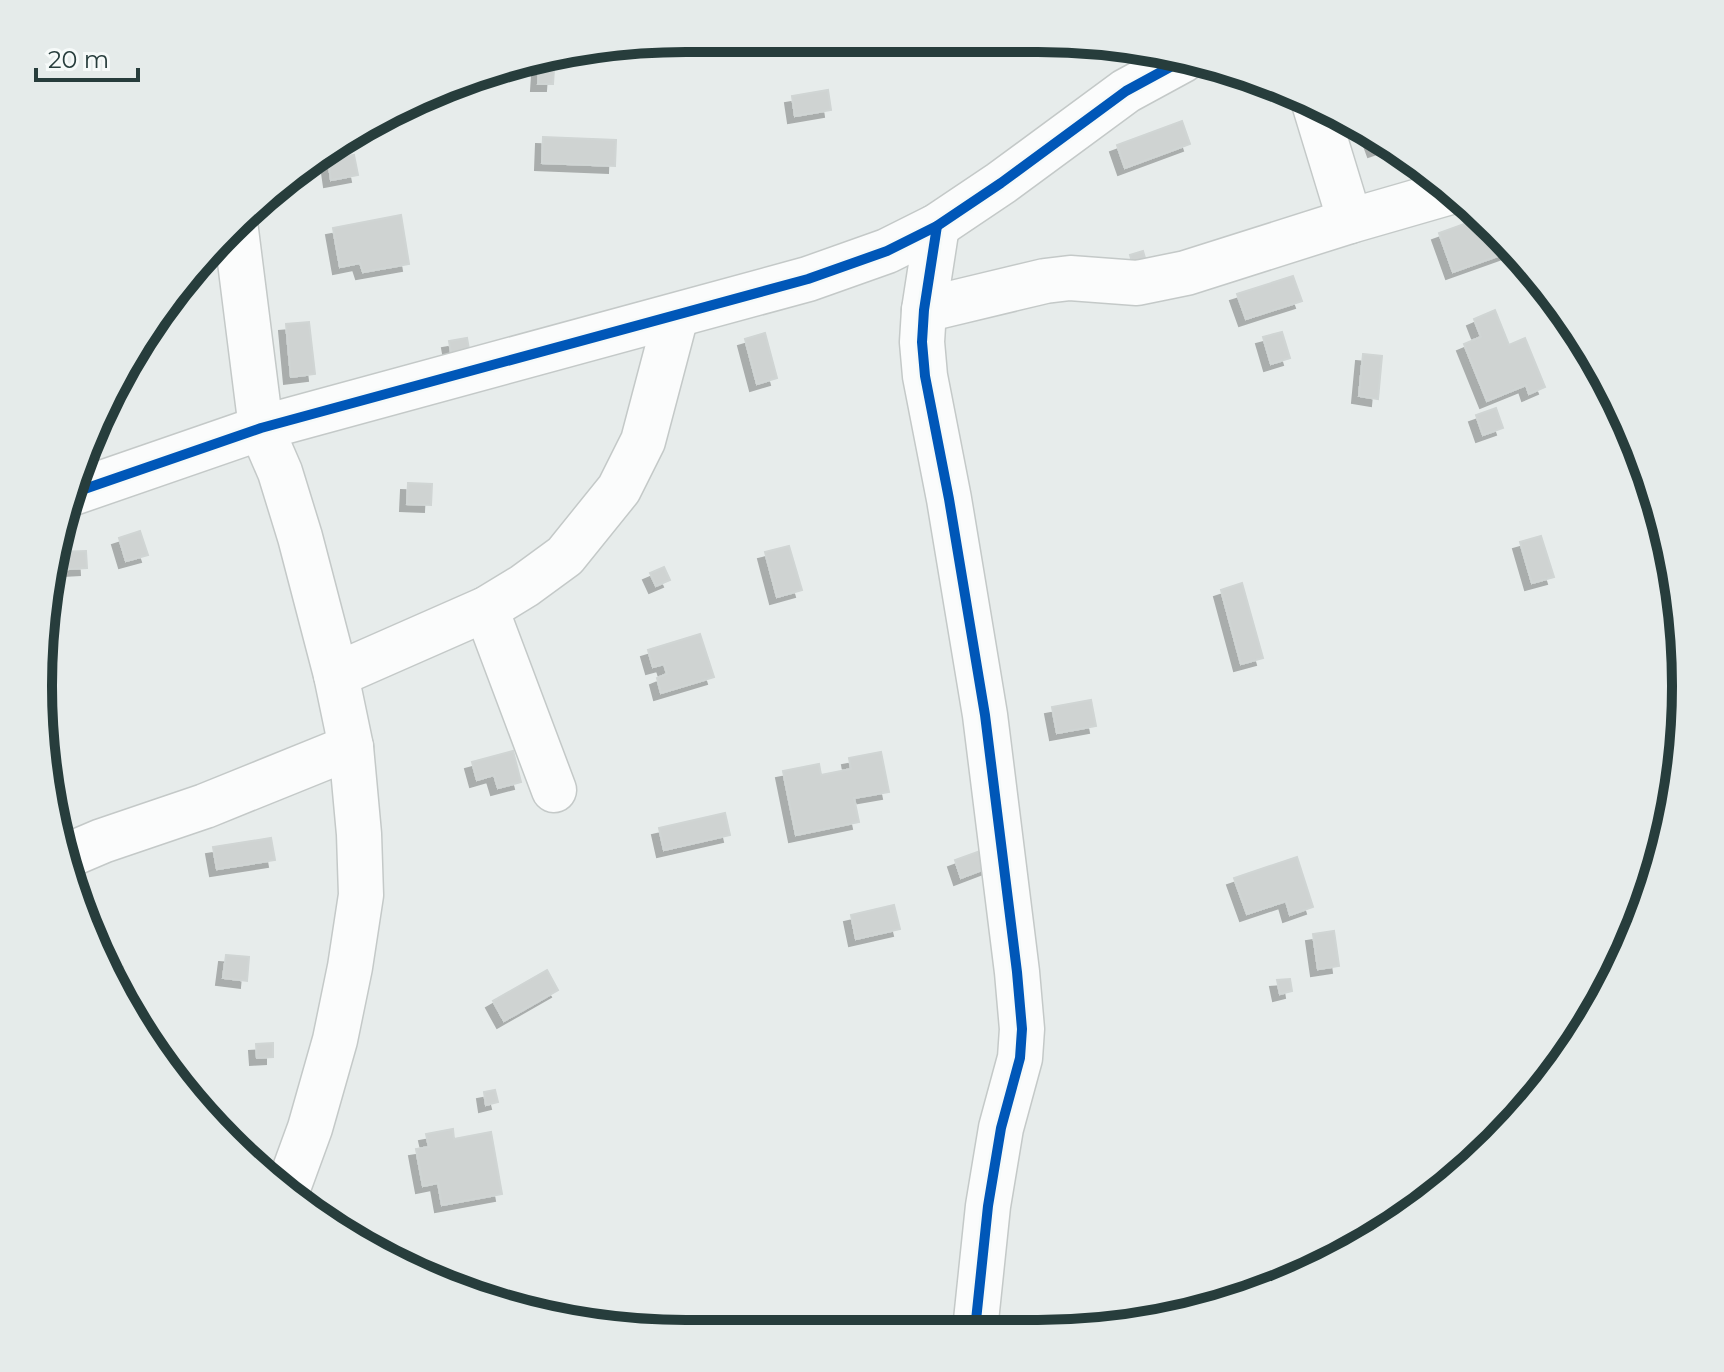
<svg xmlns="http://www.w3.org/2000/svg" width="1724" height="1372" font-family="Montserrat,sans-serif">
	<style>
		.building { fill: #cfd3d2; stroke: #d0d5d4; stroke-width: 2; filter: url(#shadow) }
		.lines { fill: none; stroke-linecap: round; stroke-linejoin: round }
		.minor-casing { stroke: #c4c9c8; stroke-width: 47 }
		.minor { stroke: #fbfcfc; stroke-width: 44 }
		.cycleway-casing { stroke: #f6faf9; stroke-width: 15 }
		.cycleway { stroke: #0057b8; stroke-width: 10 }
		.rim { fill: none; stroke: #273d3c; stroke-width: 10 }
	</style>
	<defs>
		<filter id="shadow"><feDropShadow dx="-7" dy="7" stdDeviation="0" flood-color="#0004"/></filter>
	</defs>
	<rect width="100%" height="100%" fill="#e7eceb"/>
	<g class="building">
		<path d="M975,39H1012L976,46Z"/>
		<path d="M539,69H554L553,84H538Z"/>
		<path d="M828,90L831,110L795,116L792,96Z"/>
		<path d="M1182,121L1190,144L1125,168L1117,145Z"/>
		<path d="M1367,128L1390,145L1375,150Z"/>
		<path d="M543,137L616,140L615,166L542,163Z"/>
		<path d="M354,155L358,175L331,180L328,159Z"/>
		<path d="M401,215L409,264L363,272L360,263L340,267L333,228Z"/>
		<path d="M1481,218L1485,223L1490,238L1496,236L1509,252L1453,272L1439,233Z"/>
		<path d="M1143,251L1147,265L1134,269L1130,255Z"/>
		<path d="M1293,276L1302,301L1246,319L1237,294Z"/>
		<path d="M1495,310L1509,345L1525,338L1545,387L1529,394L1526,385L1487,401L1464,344L1481,337L1474,319Z"/>
		<path d="M309,322L315,374L291,377L286,324Z"/>
		<path d="M1282,332L1290,358L1271,364L1263,337Z"/>
		<path d="M765,333L777,378L757,384L745,339Z"/>
		<path d="M467,338L470,355L452,358L449,341Z"/>
		<path d="M1363,354L1382,356L1378,399L1359,396Z"/>
		<path d="M125,361L131,379L116,385H115Z"/>
		<path d="M1496,408L1503,428L1483,435L1476,415Z"/>
		<path d="M408,483L432,484L431,505L407,504Z"/>
		<path d="M140,531L148,555L126,561L119,538Z"/>
		<path d="M1541,536L1554,577L1532,583L1520,542Z"/>
		<path d="M789,546L802,590L777,597L765,552Z"/>
		<path d="M86,551L87,568L53,570L56,552Z"/>
		<path d="M664,567L670,580L656,586L650,573Z"/>
		<path d="M1242,583L1263,658L1241,664L1221,590Z"/>
		<path d="M700,634L714,677L661,693L657,678L667,674L664,664L653,667L648,650Z"/>
		<path d="M1091,700L1096,726L1057,733L1052,707Z"/>
		<path d="M513,751L521,782L498,788L494,775L477,780L472,762Z"/>
		<path d="M881,752L889,792L854,798L859,822L796,835L783,771L819,764L821,775L851,769L849,758Z"/>
		<path d="M725,813L730,835L664,850L659,828Z"/>
		<path d="M271,838L275,860L217,869L213,847Z"/>
		<path d="M983,850L990,867L961,878L955,860Z"/>
		<path d="M1297,857L1313,907L1290,915L1286,901L1247,914L1234,878Z"/>
		<path d="M894,905L900,929L856,939L851,915Z"/>
		<path d="M1334,931L1339,966L1318,969L1313,934Z"/>
		<path d="M226,955L249,957L247,981L223,978Z"/>
		<path d="M123,967L126,981L114,984L108,970Z"/>
		<path d="M547,970L558,990L504,1021L493,1001Z"/>
		<path d="M1290,979L1292,991L1280,994L1277,980Z"/>
		<path d="M273,1043V1057L257,1058L256,1044Z"/>
		<path d="M495,1090L498,1102L486,1105L484,1092Z"/>
		<path d="M453,1129L454,1139L491,1132L502,1194L442,1205L438,1183L423,1186L416,1149L429,1147L426,1134Z"/>
	</g>
	<g class="lines">
		<defs>
			<g id="minor">
				<path d="M1314,103L1350,221"/>
				<path d="M235,222L261,428L280,472L300,537L336,675L351,747L359,834L361,895L350,967L335,1040L310,1128L287,1191"/>
				<path d="M937,226L924,310L922,342L925,376L949,499L985,715L1017,972L1022,1029L1020,1058L1001,1128L988,1206L975,1330"/>
				<path d="M924,310L1045,281L1070,278L1137,283L1186,273L1350,221L1454,191"/>
				<path d="M70,494L261,428L808,279L887,251L937,226L1001,183L1126,91L1183,60"/>
				<path d="M486,609L554,790"/>
				<path d="M336,675L486,609L524,586L565,556L619,489L643,441L676,316"/>
				<path d="M62,858L102,841L205,806L351,747"/>
			</g>
		</defs>
		<use href="#minor" class="minor-casing"/>
		<use href="#minor" class="minor"/>
		<defs>
			<g id="cycleway">
				<path d="M937,226L924,310L922,342L925,376L949,499L985,715L1017,972L1022,1029L1020,1058L1001,1128L988,1206L975,1330"/>
				<path d="M70,494L261,428L808,279L887,251L937,226L1001,183L1126,91L1183,60"/>
			</g>
		</defs>
		<use href="#cycleway" class="cycleway-casing"/>
		<use href="#cycleway" class="cycleway"/>
	</g>
	<path d="M0 0H1724V1372H0ZM686 52H1038A634 634 0 0 1 1672 686V686A634 634 0 0 1 1038 1320H686A634 634 0 0 1 52 686V686A634 634 0 0 1 686 52Z" fill="#e5ebea" fill-rule="evenodd"/>
	<path class="rim" d="M686 52H1038A634 634 0 0 1 1672 686V686A634 634 0 0 1 1038 1320H686A634 634 0 0 1 52 686V686A634 634 0 0 1 686 52Z"/>
	<path d="M36 68v12h102v-12" fill="none" stroke="#273d3c" stroke-width="4"/>
	<text x="48" y="68" font-size="24" fill="#273d3c" stroke="#f6faf9" stroke-width="6" paint-order="stroke">20 m</text>
</svg>
